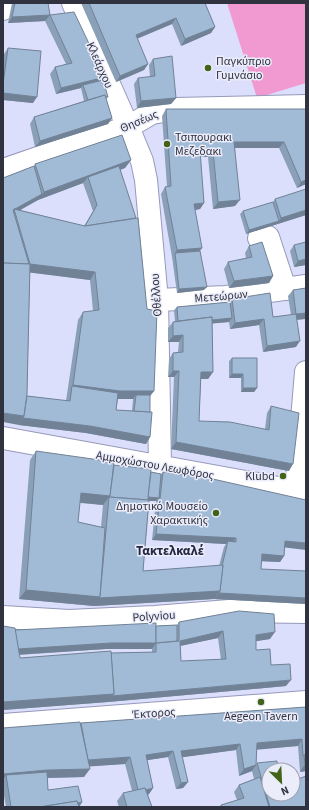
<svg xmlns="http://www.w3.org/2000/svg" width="309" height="810" font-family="'Source Sans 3',sans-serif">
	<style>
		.green { fill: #f19ad2 }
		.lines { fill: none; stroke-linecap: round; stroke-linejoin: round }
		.minor-casing { stroke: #9699ba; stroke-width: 24 }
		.minor { stroke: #fff; stroke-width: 22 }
		.wall { fill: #8aa0b8; fill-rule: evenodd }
		.shaded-wall { fill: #718296 }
		.building { fill: #a1bad6; stroke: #718296; fill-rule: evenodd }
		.poi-dot { fill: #436319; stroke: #ebedfb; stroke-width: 1.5 }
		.labels { text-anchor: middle; stroke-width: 3; stroke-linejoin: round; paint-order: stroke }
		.poi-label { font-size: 12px; fill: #313240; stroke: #ebedfb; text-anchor: start }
		.street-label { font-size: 12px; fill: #313240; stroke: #ebedfb }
		.neighbourhood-label { font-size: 13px; font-weight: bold; fill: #262741; stroke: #ebedfb }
	</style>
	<rect width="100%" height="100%" fill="#dcdffb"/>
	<path class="green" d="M227,3H306V83L257,98Z"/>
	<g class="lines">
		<defs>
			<g id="minor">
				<path d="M73,3L128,127L142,161L146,180L157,300L160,466"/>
				<path d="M3,9L4,3"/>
				<path d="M3,170L128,127L152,113L175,109L306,106"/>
				<path d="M259,238L268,237L285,289"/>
				<path d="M157,300L226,297L306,286"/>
				<path d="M3,438L306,493"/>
				<path d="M296,491L306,372"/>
				<path d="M3,617L69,621L155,617L229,611L306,612"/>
				<path d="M3,725L306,702"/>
			</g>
		</defs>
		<use href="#minor" class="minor-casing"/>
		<use href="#minor" class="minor"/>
	</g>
	<g class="wall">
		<path d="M12,3H48L50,15L103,80L108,97L106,99L112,118L108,124L35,147L30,124L34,117L84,101L81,88L56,94L50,74L55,67L66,64L45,21L8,23Z"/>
		<path d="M81,3H205L215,27L211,33L181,46L172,24L137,39L148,64L144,70L116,82Z"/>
		<path d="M8,48L33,103L3,100V59L4,54Z"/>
		<path d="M153,59L176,98L171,104L137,108L134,84L138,78L150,77L149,65Z"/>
		<path d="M166,109H306V184L297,188L279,148H235V206L213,209L208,157H200L204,203L200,209L195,210L200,251L204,290L177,293L172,257L161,194L165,187H167L162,116Z"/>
		<path d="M131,160L125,168L120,170L154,391L150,395V437L146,444L86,433L19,425L3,178L34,166L35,164ZM83,183L93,211L84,226L20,210L38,200ZM30,272L90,280L93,311L83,312L78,320L66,401L27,396ZM118,399H133L132,411L116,410Z"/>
		<path d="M275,199L306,215L246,234L240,214L243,211L273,202Z"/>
		<path d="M294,245L306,265L294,267L290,251Z"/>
		<path d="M249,246L273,276L269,283L229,288L224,269L228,262L246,258L245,253Z"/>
		<path d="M306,288V324L305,319L297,320L296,347L263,352L259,325L230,329L229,322L212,323L213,372L208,379H201L199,421L265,429L267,413L271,406L289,471L171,449L174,377H168L169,359L173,353L178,352L179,342H168V328L173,322L175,321L174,310L177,307L230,302L232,299L273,317L291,315L288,296L293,290Z"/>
		<path d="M232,358L257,388L254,392H241V378H229V361Z"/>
		<path d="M36,451L114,465L161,474L163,472L285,547L284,556L280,562L261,561V569L306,604L214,599L94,606L19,599L30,460ZM149,501H156L152,540L226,544L224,547L219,566L143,571ZM80,503L103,505L101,527L78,522Z"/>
		<path d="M179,622L270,639L256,641V650L271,665L286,686L108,702L3,710V626L15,630L156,626L177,625ZM218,638L221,660L181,661L180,646ZM106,649H152V652L111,653L20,658L19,655Z"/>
		<path d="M306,707V771L300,772L298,746L257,749L256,765L257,763L269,794L306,807H220L221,805L237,800L234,792L239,785L254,779L252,771L239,776L236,750L182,757L188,782L183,788L176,789L168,757L147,760L153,788L149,794L148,795L152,807H119L117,801L123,793L132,791L125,764L90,766L84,777L47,778L48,790L82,802L79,807H6L3,790V728L81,723Z"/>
	</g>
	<g class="shaded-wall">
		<path d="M50,15L45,21L8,23L12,17Z"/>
		<path d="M176,18L172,24L131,41L136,35Z"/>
		<path d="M215,27L211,33L181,46L185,39Z"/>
		<path d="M148,64L144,70L116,82L120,76Z"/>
		<path d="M105,77L101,84L83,85L81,88L56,94L61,88Z"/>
		<path d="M3,93L37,97L33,103L3,100Z"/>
		<path d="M176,98L171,104L137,108L141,101Z"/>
		<path d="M112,118L108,124L35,147L40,141Z"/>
		<path d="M234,142H284L279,148H230Z"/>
		<path d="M200,150L213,151L208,157L195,156Z"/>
		<path d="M131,160L125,168L89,181L88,177L83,183L38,200L15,213L14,209L42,194L44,192Z"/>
		<path d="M306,180V184L297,188L301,182Z"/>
		<path d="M240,200L235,206L213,209L218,202Z"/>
		<path d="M204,203L200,209L189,211L194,204Z"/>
		<path d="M306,210V215L246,234L249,230L279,221L281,218Z"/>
		<path d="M202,248L198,254L175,253L177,250Z"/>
		<path d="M306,259V265L294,267L298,261Z"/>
		<path d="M30,264L95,272L90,280L25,272Z"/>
		<path d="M273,276L269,283L229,288L234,281Z"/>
		<path d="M207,287L204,290L177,293L179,289Z"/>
		<path d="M306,313V318L305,319L291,320L296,314Z"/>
		<path d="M232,318L229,322L176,327L178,323Z"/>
		<path d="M264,319L259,325L230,329L235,323Z"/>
		<path d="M183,335L179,342H168L173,336Z"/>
		<path d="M300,341L296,347L263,352L267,346Z"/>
		<path d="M173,371H179L174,377H168Z"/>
		<path d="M201,372H213L208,379H197Z"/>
		<path d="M232,374H243L241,378H229Z"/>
		<path d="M73,385L154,391L148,399L136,395L133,399H114L72,386Z"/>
		<path d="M243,388H257L254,392H241Z"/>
		<path d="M3,413L24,416L19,425L3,422Z"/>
		<path d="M23,418L90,426L150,437L146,444L86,433L19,425Z"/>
		<path d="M176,442L293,464L289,471L171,449Z"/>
		<path d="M81,493L110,496L103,505L75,502Z"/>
		<path d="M147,497L159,498L156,501H144Z"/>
		<path d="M156,534L236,538L231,545L228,541L226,544L152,540Z"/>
		<path d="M285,541L306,543V550L281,547Z"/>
		<path d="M262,554L284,556L280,562L257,561Z"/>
		<path d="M26,590L220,591L214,599L94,606L19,599Z"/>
		<path d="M219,593L306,598V604L214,599Z"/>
		<path d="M223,631L218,638L175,647L180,641Z"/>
		<path d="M275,632L270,639L251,642L256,635Z"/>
		<path d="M111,643H156L152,649H106L12,655L16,649Z"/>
		<path d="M291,680L286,686L108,702L112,696Z"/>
		<path d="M114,694L108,702L3,710V702Z"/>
		<path d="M302,739L298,746L253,750L257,743Z"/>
		<path d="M240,744L236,750L177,758L181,751Z"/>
		<path d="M173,751L168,757L142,761L146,755Z"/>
		<path d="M130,757L125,764L82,767L87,760Z"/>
		<path d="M305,764H306V771L300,772Z"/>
		<path d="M256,765L252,771L239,776L244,769Z"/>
		<path d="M90,769L84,777L42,778L6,775L3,780V774L48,770Z"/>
		<path d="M188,782L183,788L176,789L181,783Z"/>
		<path d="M153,788L149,794L134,798L138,791Z"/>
		<path d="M82,802L79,807H55Z"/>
	</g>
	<g class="building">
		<path d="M15,3H48L50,15L12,17Z"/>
		<path d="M89,3H205L215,27L185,39L176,18L136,35L148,64L120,76Z"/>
		<path d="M74,12L105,77L61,88L55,67L72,63L50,15Z"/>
		<path d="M8,48L41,51L37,97L3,93V84Z"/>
		<path d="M172,56L176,98L141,101L138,78L155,76L153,59Z"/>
		<path d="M103,80L108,97H105V95L88,100L83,85Z"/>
		<path d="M105,95L112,118L40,141L34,117Z"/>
		<path d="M166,109H306V180L301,182L284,142H234L240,200L218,202L213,151L200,150L204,203L194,204L202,248L177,250L165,187L171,186Z"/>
		<path d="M122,135L131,160L44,192L35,164Z"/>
		<path d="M34,166L42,194L15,209H14L13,210L29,264L3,263V178Z"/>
		<path d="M119,166L136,218L85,226L97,205L88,177Z"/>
		<path d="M306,189V210L281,218L275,199Z"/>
		<path d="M273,202L279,221L249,230L243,211Z"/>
		<path d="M14,209L85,226L138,218L147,309L157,311L154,391H120L73,385L83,312L99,310L95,272L30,264L27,394L24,416L3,413V263L30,264Z"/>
		<path d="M262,242L273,276L234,281L228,262L252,257L249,246Z"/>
		<path d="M306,242V259L298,261L294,245Z"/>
		<path d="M200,251L207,287L179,289L175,253Z"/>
		<path d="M306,288V313L296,314L293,290Z"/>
		<path d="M270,293L273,317L296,314L300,341L267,346L264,319L235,323L232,299Z"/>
		<path d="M230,302L232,318L212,320V317L178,321L177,307Z"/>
		<path d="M212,317L213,372H201L199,421L230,422L269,430L271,406L299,413L293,464L176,442L179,371H173V353L183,352V335L173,336V322Z"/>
		<path d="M232,358H257V388H243V374H232Z"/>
		<path d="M72,386L118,393L116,410L152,412L150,437L90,426L23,418L24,416L27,396L70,401Z"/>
		<path d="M136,395H150V412L134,411Z"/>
		<path d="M36,451L114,462L110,496L81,493L78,522L105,528L100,597L26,590Z"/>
		<path d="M114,465L151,469L148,500L109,497L110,496Z"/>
		<path d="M151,472L161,474L159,498L148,497Z"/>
		<path d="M163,472L204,477L306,500V543L285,541L284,556L262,554L261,569L306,571V598L219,593L220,591L223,565L222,566L228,541L236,542V538L156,534Z"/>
		<path d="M109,497L149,500L143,571L223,565L220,591L99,598L100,597Z"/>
		<path d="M239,611L274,614L275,632L256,635V650L270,649L271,665L290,664L291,680L112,696L114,694L111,653L156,652V643H111L18,649L15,630L156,623V643L179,641V622ZM223,631L226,659L181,661L180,641Z"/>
		<path d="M177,625V641L156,643V626Z"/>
		<path d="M3,626L15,628L20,658L111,651L114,694L3,702Z"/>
		<path d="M306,707V755H304L303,756L302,739L257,743L256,765L244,769L240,744L181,751L188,782L181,783L173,751L146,755L153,788L146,790L145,788L138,790L130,757L88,760L81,723Z"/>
		<path d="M80,722L90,769L48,770L3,774V728Z"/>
		<path d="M304,755H306V764H305Z"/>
		<path d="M277,761L278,770H269V794H293V781L306,776V807H270L257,763Z"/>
		<path d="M47,772L48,790L78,786L82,802L78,803L77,801L40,807H11L6,775Z"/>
		<path d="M260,777L269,807H221V805L244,798L239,785Z"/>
		<path d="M145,788L152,807H127L123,793Z"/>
		<path d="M77,801L79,807H40Z"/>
	</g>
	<g class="poi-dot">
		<circle cx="208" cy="68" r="4"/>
		<circle cx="167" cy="144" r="4"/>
		<circle cx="283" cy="476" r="4"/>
		<circle cx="216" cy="513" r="4"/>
		<circle cx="261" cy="702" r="4"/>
	</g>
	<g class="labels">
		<g class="poi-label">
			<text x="216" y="65">Παγκύπριο<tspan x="216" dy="14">Γυμνάσιο</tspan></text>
			<text x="175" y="141">Τσιπουρακι<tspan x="175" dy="14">Μεζεδακι</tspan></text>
			<text x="275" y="480" text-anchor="end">Klubd</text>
			<text x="208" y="510" text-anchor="end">Δημοτικό Μουσείο<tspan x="208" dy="14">Χαρακτικής</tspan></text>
			<text x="261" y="720" text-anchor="middle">Aegeon Tavern</text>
		</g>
		<g class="street-label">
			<text transform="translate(100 65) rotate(66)" y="4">Κλεάρχου</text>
			<text transform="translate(139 121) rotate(-23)" y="4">Θησέως</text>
			<text transform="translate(156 295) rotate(-94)" y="4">Οθέλλου</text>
			<text transform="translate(221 296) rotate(-5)" y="4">Μετεώρων</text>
			<text transform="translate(155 465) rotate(10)" y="4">Αμμοχώστου Λεωφόρος</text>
			<text transform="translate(154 616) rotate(-4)" y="4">Polyviou</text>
			<text transform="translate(154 713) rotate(-4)" y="4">Έκτορος</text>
		</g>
		<g class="neighbourhood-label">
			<text x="170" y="555">Τακτελκαλέ</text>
		</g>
	</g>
	<rect width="309" height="810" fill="none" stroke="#313240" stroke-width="8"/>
	<g transform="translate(281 782) rotate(156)"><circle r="19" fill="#ebedfb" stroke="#a1a2b0"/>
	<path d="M0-3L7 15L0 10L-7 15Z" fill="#436319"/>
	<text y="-6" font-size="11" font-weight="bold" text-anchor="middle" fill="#313240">N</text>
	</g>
</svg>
